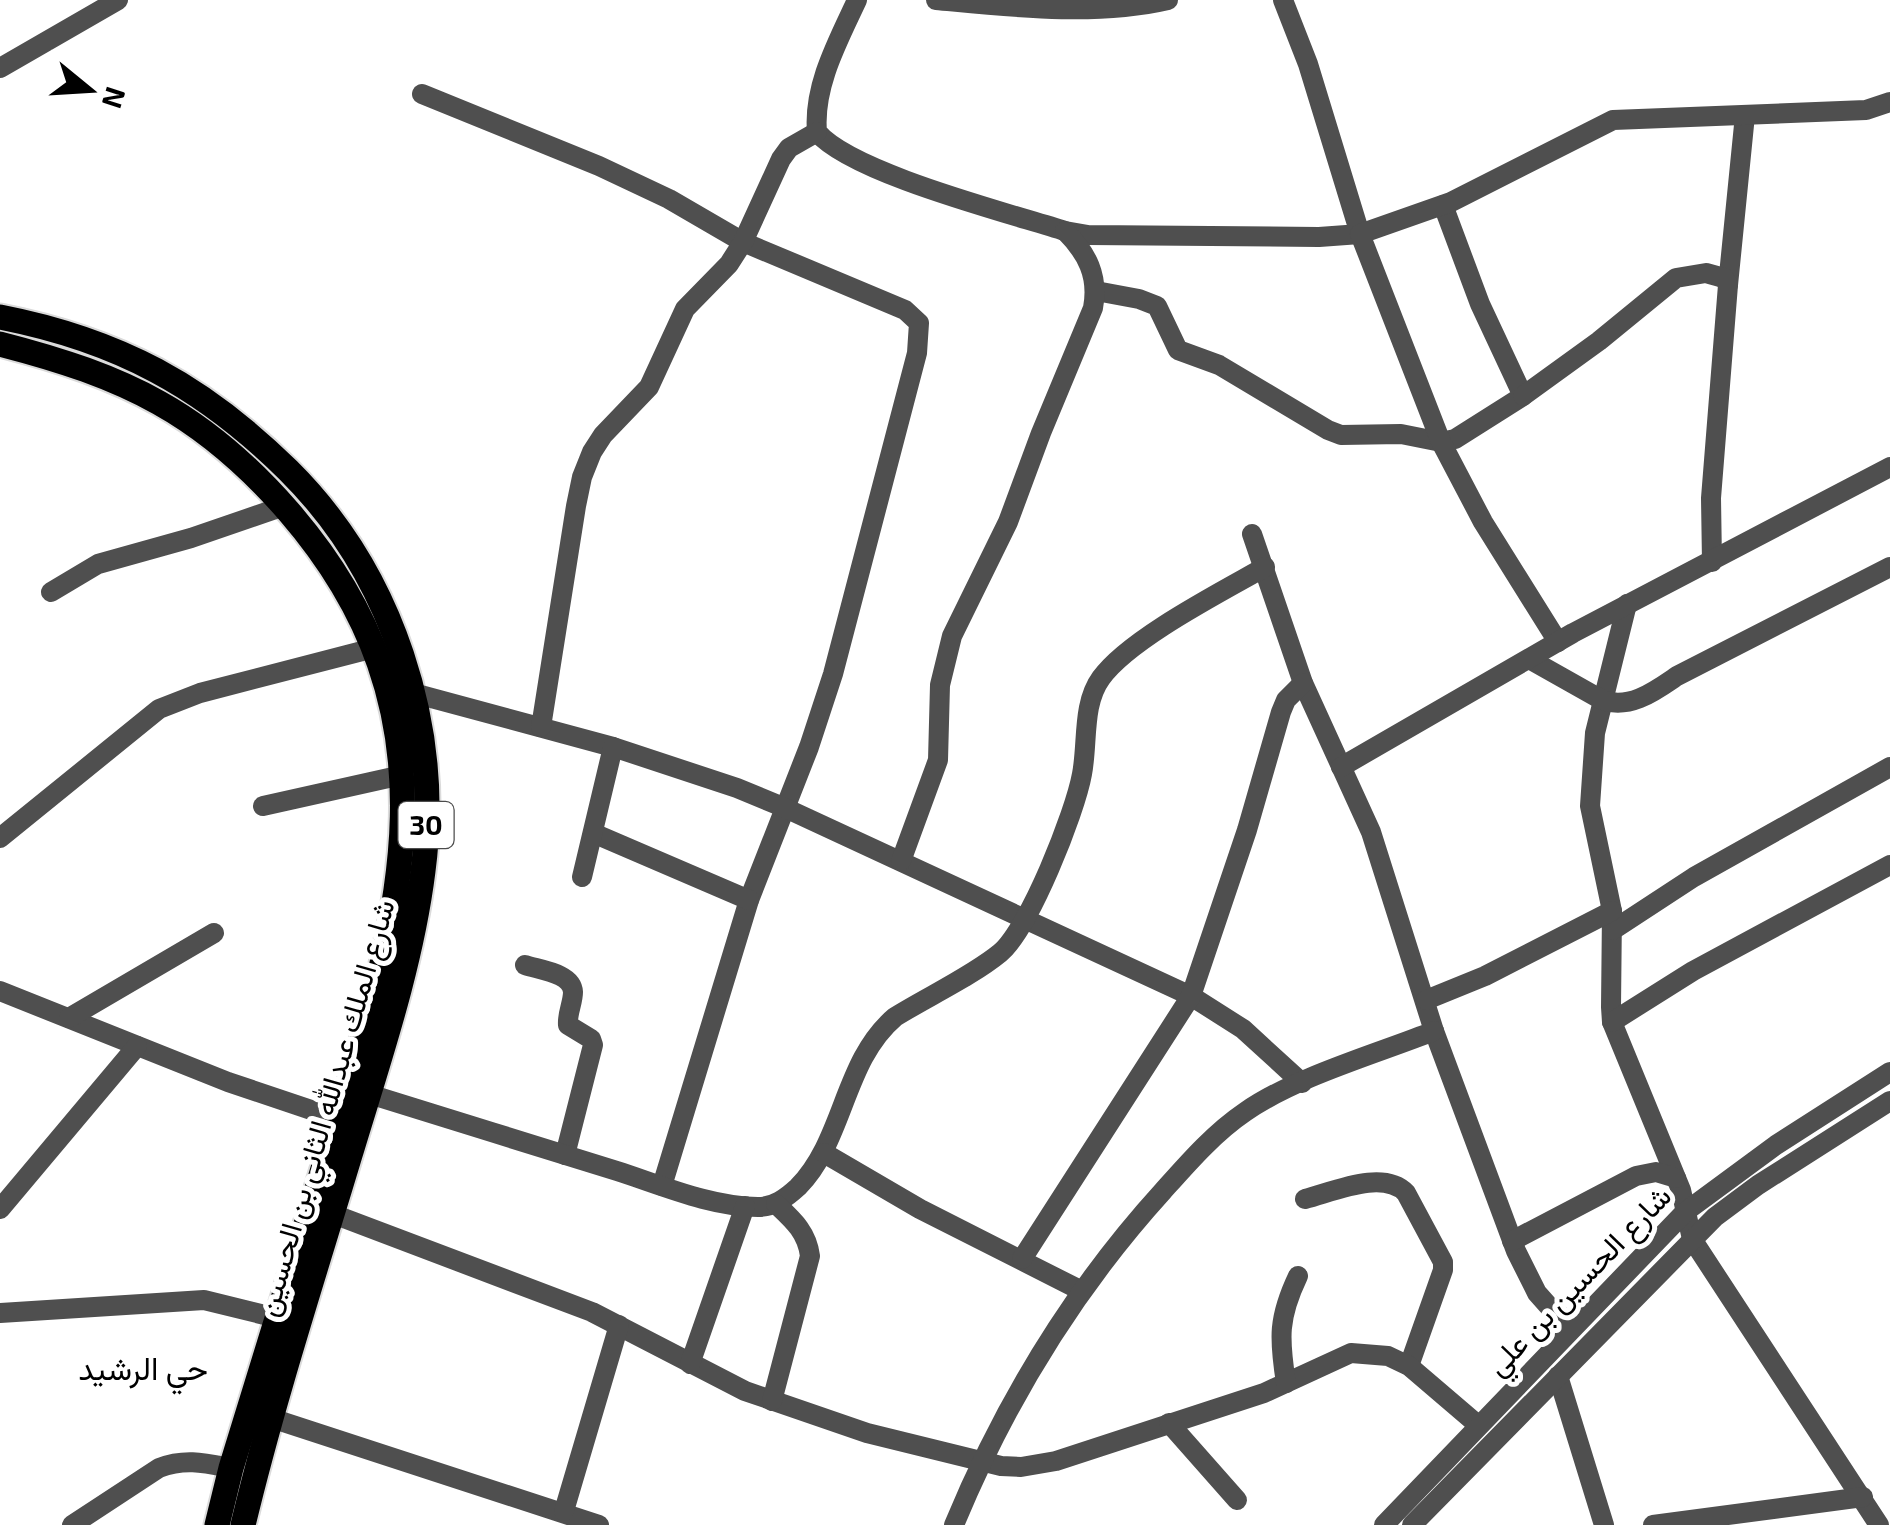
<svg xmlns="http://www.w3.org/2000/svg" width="1890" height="1525" font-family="'Exo 2',Vazirmatn,sans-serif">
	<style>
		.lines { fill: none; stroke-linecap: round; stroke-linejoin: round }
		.primary-casing { stroke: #dbdbdb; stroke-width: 29 }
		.minor { stroke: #4f4f4f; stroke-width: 20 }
		.tertiary { stroke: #4f4f4f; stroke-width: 20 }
		.primary { stroke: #000; stroke-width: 25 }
		.labels { text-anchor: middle; stroke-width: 10; stroke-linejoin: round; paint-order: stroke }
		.shield { fill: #fff; stroke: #4c4c4c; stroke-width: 2.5 }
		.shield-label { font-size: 28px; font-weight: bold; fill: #000 }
		.street-label { font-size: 30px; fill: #000; stroke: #fff }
		.neighbourhood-label { font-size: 32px; fill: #000; stroke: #fff }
	</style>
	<rect width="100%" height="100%" fill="#fff"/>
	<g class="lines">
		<defs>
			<g id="primary">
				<path d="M0,317C118,340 203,386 288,470C392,573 442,726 423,871C411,967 378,1062 350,1155C313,1278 273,1400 243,1525"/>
				<path d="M0,344C125,376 203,413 289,512C468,719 399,923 327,1156C295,1260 263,1364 231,1468L217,1525"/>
			</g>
		</defs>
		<use href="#primary" class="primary-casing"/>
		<g class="minor">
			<path d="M857,0C838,41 813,86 817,132C851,173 1009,213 1065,231L1088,235L1319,237L1360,234L1308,64L1283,0"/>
			<path d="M936,0C1011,7 1095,17 1168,0"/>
			<path d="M0,68L118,0"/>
			<path d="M422,94L599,166L669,199L743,242L905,310L919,323L917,353L833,674L809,747L749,900L662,1186"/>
			<path d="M1728,285L1745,115"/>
			<path d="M1096,291L1139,299L1157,306L1178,350L1219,365L1328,430L1341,435L1401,434L1441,442L1455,439L1523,396L1480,304L1443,205"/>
			<path d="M1523,396L1599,341L1676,278L1706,273L1724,278L1728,285L1711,498L1712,562"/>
			<path d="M1252,534L1303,683L1371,832L1434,1031L1516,1251L1537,1293L1553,1311L1575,1325"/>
			<path d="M51,592L98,564L191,538L284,506"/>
			<path d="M1627,604L1595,733L1590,806L1612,911L1611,1007L1612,1022L1681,1190L1692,1239L1879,1525"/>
			<path d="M1558,642L1483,522L1441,442L1360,234L1451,202L1613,120L1866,110L1890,102"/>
			<path d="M1531,660L1602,700C1630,710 1655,691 1677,676L1890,567"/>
			<path d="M413,693L613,747L737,788L783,807L1191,996L1243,1029L1302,1083"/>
			<path d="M541,727L576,506L582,477L592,452L603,435L649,387L685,309L729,264L743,242L781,159L789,148L817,132"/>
			<path d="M1341,767L1573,633L1890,467"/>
			<path d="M263,806L402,775"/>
			<path d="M593,833L749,900"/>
			<path d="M0,838L159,709L200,693L374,648"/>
			<path d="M901,861L938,760L940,685L952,636L1008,522L1041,433L1093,308C1099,276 1087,253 1065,231"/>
			<path d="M582,877L613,747"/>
			<path d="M1613,930L1694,877L1890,767"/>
			<path d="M525,965C540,970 572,973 573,992C573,1003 567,1013 568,1025L591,1039L593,1045L565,1155"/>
			<path d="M0,991L228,1082L338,1119"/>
			<path d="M1426,1000L1485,976L1612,911"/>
			<path d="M69,1018L214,933"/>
			<path d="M1612,1022L1693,971L1890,865"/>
			<path d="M369,1094C452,1120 534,1145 617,1171C661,1185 711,1207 758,1207C774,1207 786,1198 798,1187C845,1139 843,1061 895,1017C927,997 972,976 1000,953C1029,929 1075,813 1082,774C1088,743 1082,704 1101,678C1129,639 1221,592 1265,567"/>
			<path d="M824,1153L920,1209L1080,1290"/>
			<path d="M1305,1199C1333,1192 1383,1169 1406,1193L1443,1262V1270L1409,1366"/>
			<path d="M0,1209L137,1046"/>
			<path d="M333,1214L592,1312L745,1391L867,1433L1001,1466L1021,1467L1056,1461L1264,1393L1351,1353L1388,1356L1409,1366L1478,1425"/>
			<path d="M1512,1241L1636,1176L1656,1172L1676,1178"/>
			<path d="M1022,1259L1191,996L1247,830L1281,712L1286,700L1303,683"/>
			<path d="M0,1313L204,1300L277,1318"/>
			<path d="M690,1364L745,1206"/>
			<path d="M1558,1376L1604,1525"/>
			<path d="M1286,1383C1279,1338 1278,1318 1298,1276"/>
			<path d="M772,1401L810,1256C807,1232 793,1220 776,1204"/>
			<path d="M271,1418L599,1525"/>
			<path d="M1169,1423L1237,1500"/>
			<path d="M564,1511L619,1325"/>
			<path d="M72,1525L159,1468C185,1458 205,1463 231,1468"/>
			<path d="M954,1525C1005,1402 1073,1290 1163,1191C1188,1163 1214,1133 1245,1112C1295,1077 1376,1054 1434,1031"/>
			<path d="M1653,1525L1863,1497"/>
		</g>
		<g class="tertiary">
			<path d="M1384,1525L1685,1212L1776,1145L1890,1072"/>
			<path d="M1412,1525L1715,1217L1758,1185L1890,1101"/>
		</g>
		<use href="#primary" class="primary"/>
	</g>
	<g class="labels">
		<rect class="shield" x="398.5" y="802" width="55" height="46" rx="8"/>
		<g class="shield-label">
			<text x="426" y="835">30</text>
		</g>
		<g class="street-label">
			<text transform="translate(326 1108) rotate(-74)" y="10">شارع الملك عبدالله الثاني بن الحسين</text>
			<text transform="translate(1579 1281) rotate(-46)" y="10">شارع الحسين بن علي</text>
		</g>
		<g class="neighbourhood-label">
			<text x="143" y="1380">حي الرشيد</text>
		</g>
	</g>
	<g transform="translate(90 90) rotate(108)" stroke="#ffffff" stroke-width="8" paint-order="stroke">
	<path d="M0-8L18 38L0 25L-18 38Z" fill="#000000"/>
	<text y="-15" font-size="28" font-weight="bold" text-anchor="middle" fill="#000000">N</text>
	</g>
</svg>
